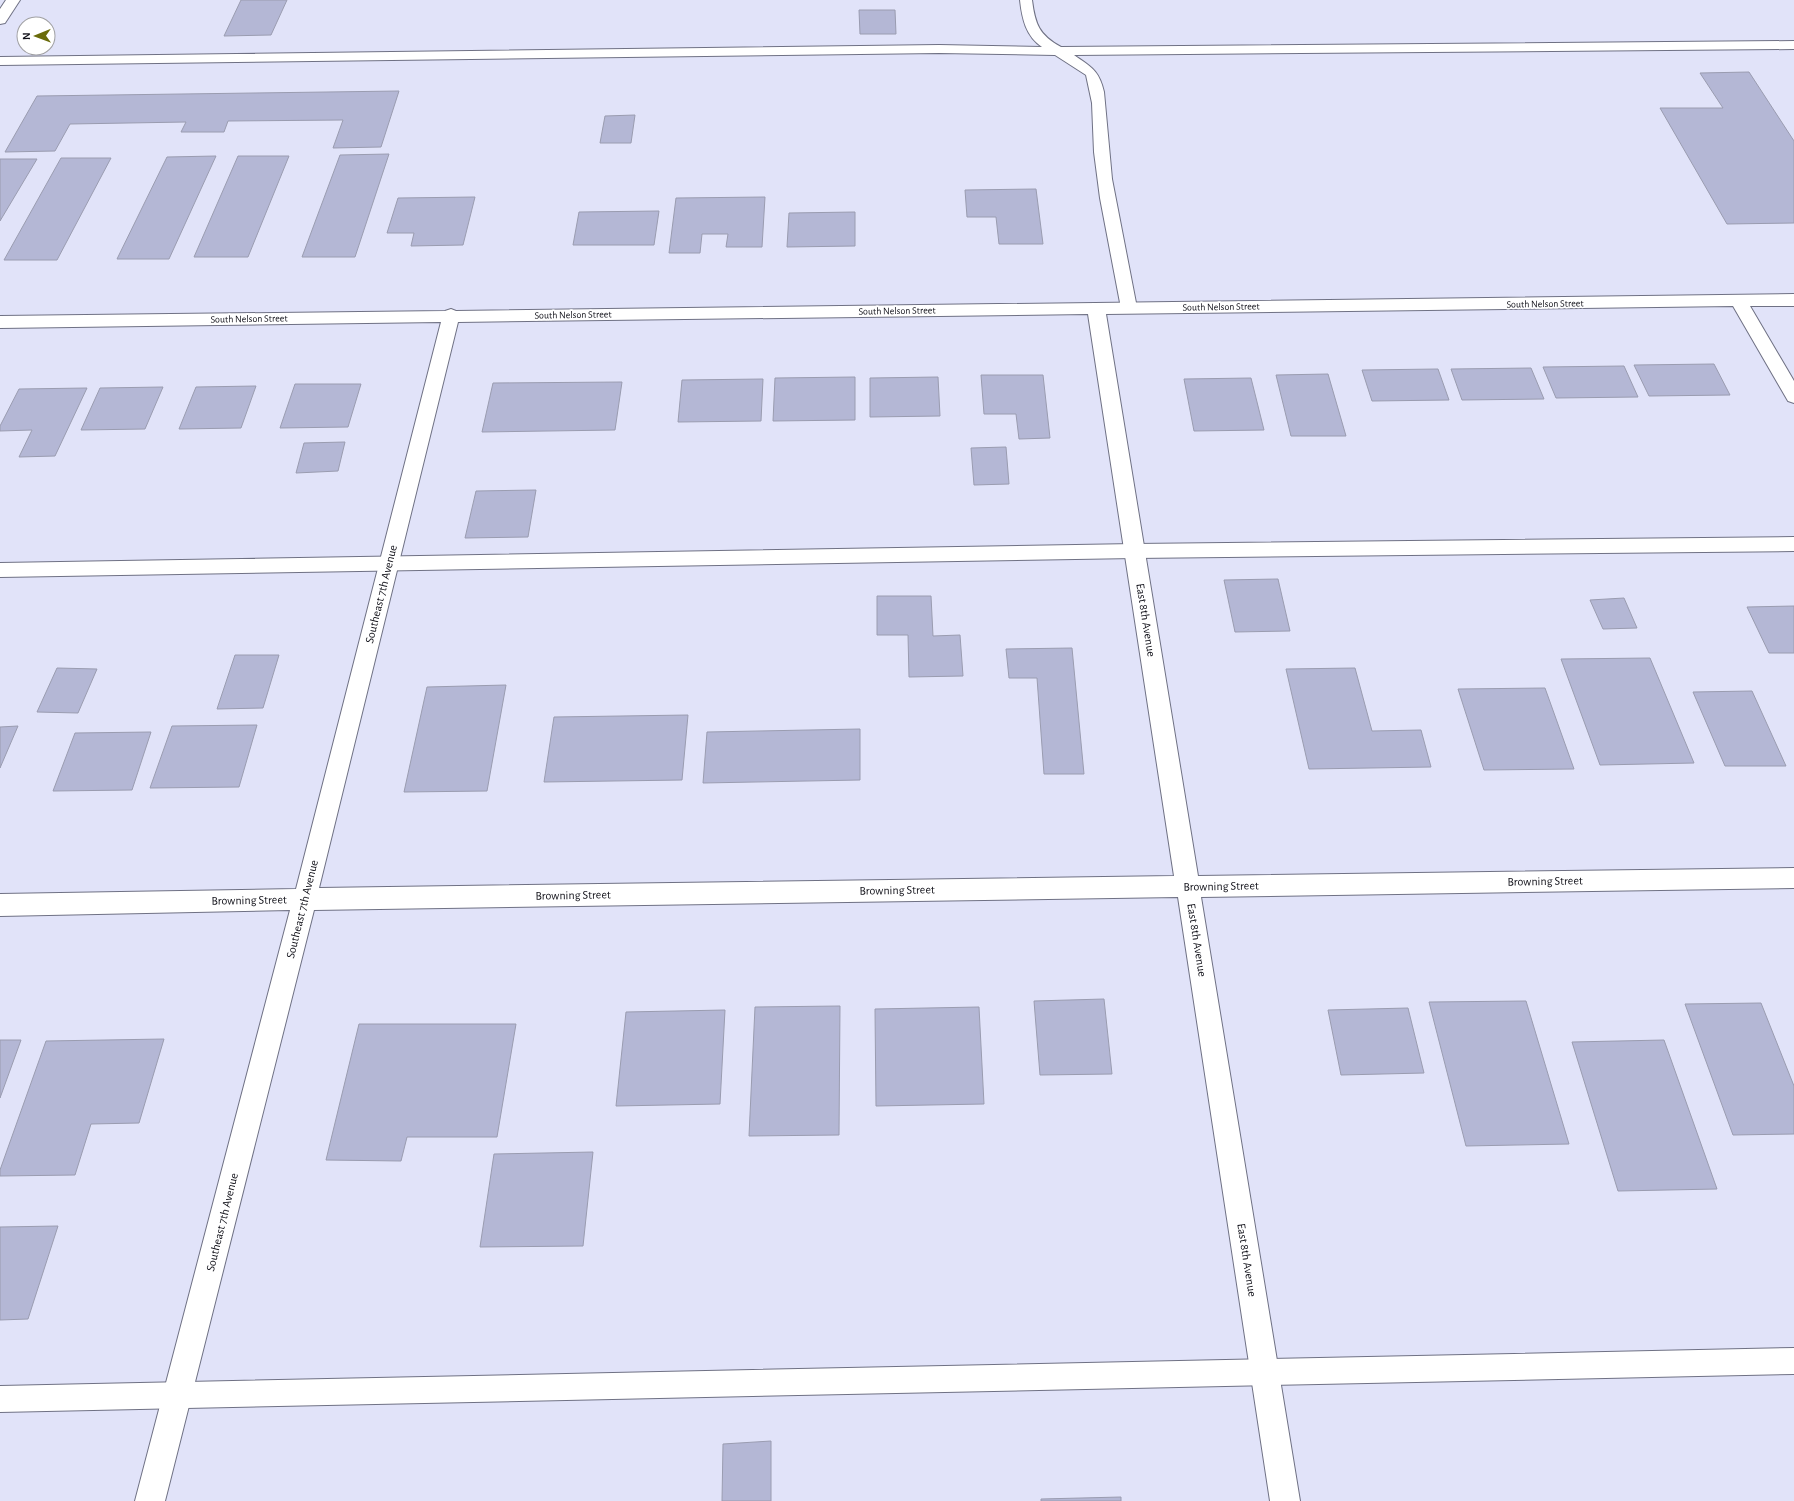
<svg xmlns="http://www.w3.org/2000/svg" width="1794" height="1501" font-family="'Alegreya Sans',sans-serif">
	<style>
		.building { fill: #b4b7d5; stroke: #9a9cb0 }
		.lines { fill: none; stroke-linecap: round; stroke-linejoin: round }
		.lane-casing { stroke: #6f7184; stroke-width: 2 }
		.street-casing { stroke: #6f7184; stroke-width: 2 }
		.secondary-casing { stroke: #6f7184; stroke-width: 2 }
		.lane { fill: #fff; fill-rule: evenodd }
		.street { fill: #fff; fill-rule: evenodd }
		.secondary { fill: #fff; fill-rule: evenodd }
		.labels { text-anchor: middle; stroke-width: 3.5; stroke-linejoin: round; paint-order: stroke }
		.far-street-label { font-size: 10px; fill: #111119; stroke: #fff }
		.street-label { font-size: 12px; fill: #111119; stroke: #fff }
	</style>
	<rect width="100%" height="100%" fill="#e1e3f9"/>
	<g class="building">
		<path d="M241,0H287L271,35L224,36Z"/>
		<path d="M859,10H895L896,34H860Z"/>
		<path d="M1749,72L1794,141V223L1727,224L1660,108H1723L1700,73Z"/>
		<path d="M399,91L381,147L333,148L343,120L228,121L224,132H181L186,122L70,124L55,151L5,152L37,96Z"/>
		<path d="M635,115L631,143H600L605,116Z"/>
		<path d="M389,154L355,257H302L340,155Z"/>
		<path d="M216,156L169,259H117L167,157Z"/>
		<path d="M238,156H289L248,257H194Z"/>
		<path d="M61,158H111L57,260H4Z"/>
		<path d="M0,159H37L0,221Z"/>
		<path d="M1036,189L1043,244H999L996,217H967L965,190Z"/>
		<path d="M475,197L463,245L411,246L414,233H387L398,198Z"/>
		<path d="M765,197L762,247H726L728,234H702L700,253H669L676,198Z"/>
		<path d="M659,211L654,245H573L579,212Z"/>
		<path d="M855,212V246L787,247L789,213Z"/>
		<path d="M1714,364L1730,395L1649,396L1634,365Z"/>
		<path d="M1624,366L1638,397L1556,398L1543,367Z"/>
		<path d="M1531,368L1544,399L1462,400L1451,369Z"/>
		<path d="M1438,369L1449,400L1372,401L1362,370Z"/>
		<path d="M1328,374L1346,436H1291L1276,375Z"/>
		<path d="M981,375H1043L1050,438L1019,439L1016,414H984Z"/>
		<path d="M855,377V420L773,421L775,378Z"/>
		<path d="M938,377L940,416L870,417V378Z"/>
		<path d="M1251,378L1264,430L1194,431L1184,379Z"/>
		<path d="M763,379L761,421L678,422L682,380Z"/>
		<path d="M622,382L615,430L482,432L493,383Z"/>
		<path d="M295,384H361L348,427L280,428Z"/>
		<path d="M256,386L241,428L179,429L196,387Z"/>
		<path d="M163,387L145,429L81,430L100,388Z"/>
		<path d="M87,388L55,456L19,457L32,430L0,431V426L19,389Z"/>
		<path d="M345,442L338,471L296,473L304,443Z"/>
		<path d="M1006,447L1009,484L974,485L971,448Z"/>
		<path d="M536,490L528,537L465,538L476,491Z"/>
		<path d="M1278,579L1290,631L1235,632L1224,580Z"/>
		<path d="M877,596H931L933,636L960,635L963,676L909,677L908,635H877Z"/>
		<path d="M1624,598L1637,628L1603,629L1590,600Z"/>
		<path d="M1794,606V653H1769L1747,607Z"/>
		<path d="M1072,648L1084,774H1044L1037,678H1009L1006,649Z"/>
		<path d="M235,655H279L263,708L217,709Z"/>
		<path d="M1650,658L1694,763L1600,765L1561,659Z"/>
		<path d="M57,668L97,669L78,713L37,712Z"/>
		<path d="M1355,668L1372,731L1421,730L1431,767L1309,769L1286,669Z"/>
		<path d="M506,685L487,791L404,792L427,687Z"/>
		<path d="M1545,688L1574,769L1484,770L1458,689Z"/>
		<path d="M1752,691L1786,766H1725L1693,692Z"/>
		<path d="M688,715L682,780L544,782L554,717Z"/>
		<path d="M257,725L239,787L150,788L172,726Z"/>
		<path d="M18,726L0,768V727Z"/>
		<path d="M860,729V780L703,783L707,732Z"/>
		<path d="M151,732L132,790L53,791L75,733Z"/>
		<path d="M1104,999L1112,1074L1040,1075L1034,1001Z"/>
		<path d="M1526,1001L1569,1144L1466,1146L1429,1002Z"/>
		<path d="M1761,1003L1794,1086V1134L1733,1135L1685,1004Z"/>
		<path d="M840,1006L839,1135L749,1136L755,1007Z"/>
		<path d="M979,1007L984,1104L876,1106L875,1009Z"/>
		<path d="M1408,1008L1424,1073L1341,1075L1328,1010Z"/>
		<path d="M725,1010L720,1104L616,1106L626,1012Z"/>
		<path d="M359,1024H516L497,1137H407L401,1161L326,1160Z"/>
		<path d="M164,1039L139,1123L91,1124L75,1175L0,1176V1170L46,1041Z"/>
		<path d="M0,1040H21L0,1098Z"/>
		<path d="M1664,1040L1717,1189L1618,1191L1572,1042Z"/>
		<path d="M593,1152L583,1246L480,1247L494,1154Z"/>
		<path d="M58,1226L28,1319L0,1320V1227Z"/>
		<path d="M771,1441V1501H722L723,1444Z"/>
		<path d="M1121,1497V1501H1041V1499Z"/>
	</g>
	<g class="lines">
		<defs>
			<g id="lane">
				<path d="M1020,0H1032C1035,24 1039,35 1061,47L1794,41V49L1074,55C1091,67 1099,70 1104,92L1112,179L1137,308L1135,312L1129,313L1123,312L1121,308L1100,198L1094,152L1092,103L1086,75L1055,55L939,53L0,65V57L939,45L1042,47C1026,36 1022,19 1020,0Z"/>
				<path d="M1794,537V551L1135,558L0,577V563L1135,544Z"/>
				<path d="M1794,1348V1374L0,1412V1386Z"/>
			</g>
			<path id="street" d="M1794,294V306H1750L1794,381V403L1788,401L1733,306L1106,314L1198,876L1794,868V888L1201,897L1300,1501H1270L1178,897L314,910L165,1501H135L290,910L0,916V894L296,889L441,322L0,328V316L445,311L451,309L456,311ZM1088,314L1174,876L319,888L458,322Z"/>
			<path id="secondary" d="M6,0H20L5,23L0,24V9Z"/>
		</defs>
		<use href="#lane" class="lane-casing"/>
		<use href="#street" class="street-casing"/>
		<use href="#secondary" class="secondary-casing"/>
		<use href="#lane" class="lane"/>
		<use href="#street" class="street"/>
		<use href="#secondary" class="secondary"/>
	</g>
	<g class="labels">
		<g class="far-street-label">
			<text transform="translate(1545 303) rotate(-1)" y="4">South Nelson Street</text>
			<text transform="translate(1221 306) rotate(-1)" y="4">South Nelson Street</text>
			<text transform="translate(897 310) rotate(-1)" y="4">South Nelson Street</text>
			<text transform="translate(573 314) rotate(-1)" y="4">South Nelson Street</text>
			<text transform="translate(249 318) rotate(-1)" y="4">South Nelson Street</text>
		</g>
		<g class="street-label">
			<text transform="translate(381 594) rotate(-76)" y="4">Southeast 7th Avenue</text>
			<text transform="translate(1146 620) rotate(81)" y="4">East 8th Avenue</text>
			<text transform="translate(1545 881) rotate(-1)" y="4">Browning Street</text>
			<text transform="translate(1221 886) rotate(-1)" y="4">Browning Street</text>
			<text transform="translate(897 890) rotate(-1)" y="4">Browning Street</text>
			<text transform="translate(573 895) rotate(-1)" y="4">Browning Street</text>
			<text transform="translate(249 900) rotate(-1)" y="4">Browning Street</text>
			<text transform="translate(302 909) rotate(-76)" y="4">Southeast 7th Avenue</text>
			<text transform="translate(1197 940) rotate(81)" y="4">East 8th Avenue</text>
			<text transform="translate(222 1222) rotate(-76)" y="4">Southeast 7th Avenue</text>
			<text transform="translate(1247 1260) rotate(81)" y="4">East 8th Avenue</text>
		</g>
	</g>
	<g transform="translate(36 36) rotate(269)"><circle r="19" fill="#ffffff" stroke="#a0a0a3"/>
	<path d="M0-3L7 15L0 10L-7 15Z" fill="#6a6b0a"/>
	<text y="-6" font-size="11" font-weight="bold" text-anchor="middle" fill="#111119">N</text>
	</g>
</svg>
